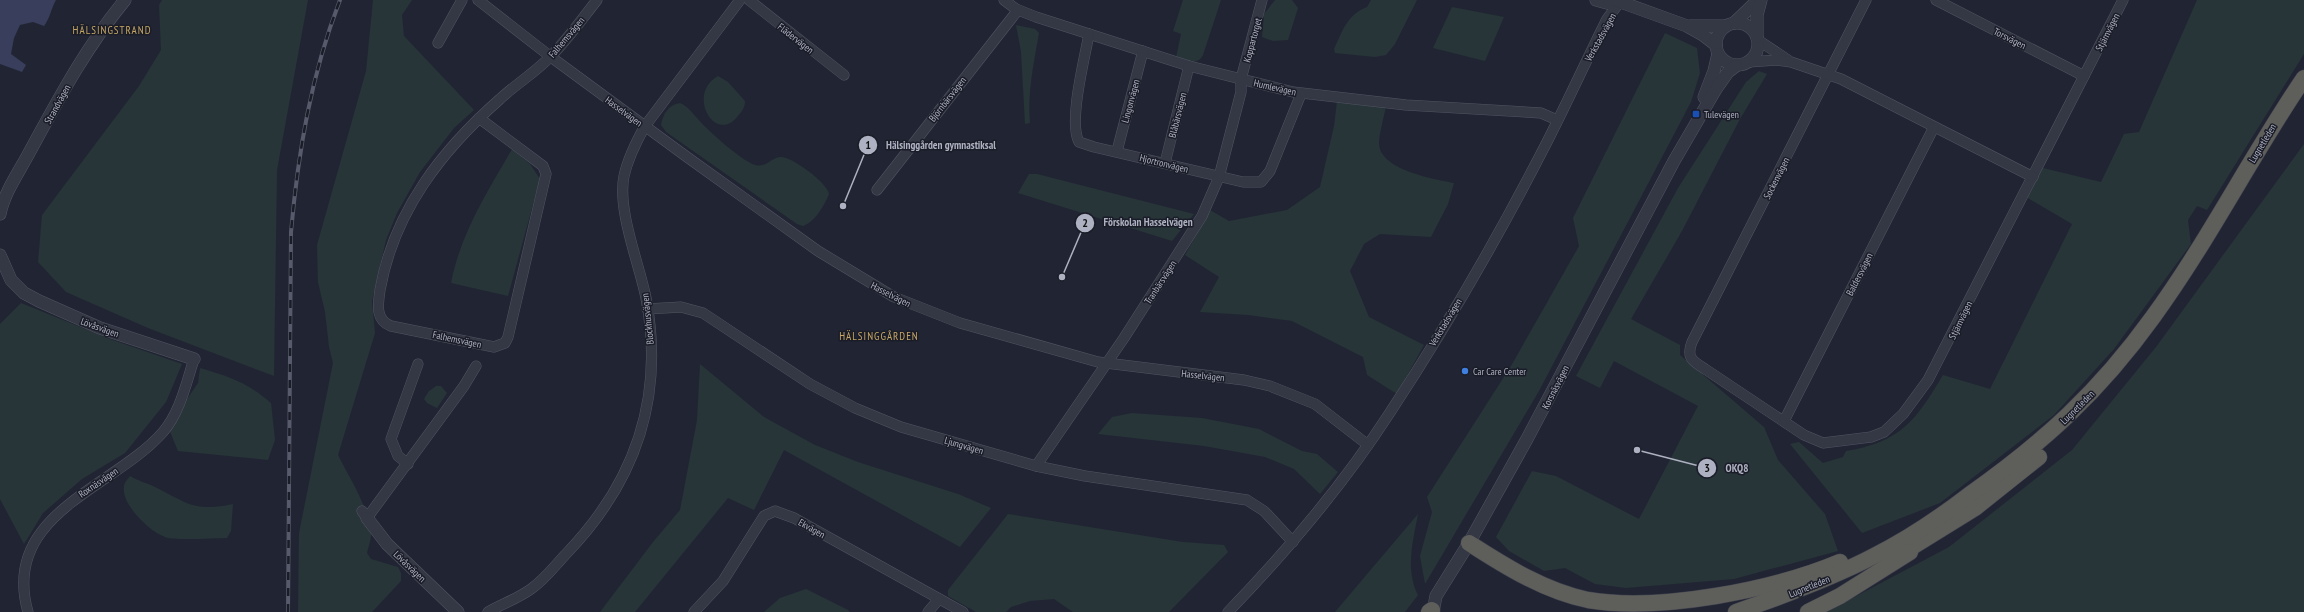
<svg xmlns="http://www.w3.org/2000/svg" width="2304" height="612" font-family="'PT Sans Narrow',sans-serif">
	<style>
		.green { fill: #273438 }
		.water { fill: #383e5b }
		.lines { fill: none; stroke-linecap: round; stroke-linejoin: round }
		.minor-casing { stroke: #525462; stroke-width: 11 }
		.tertiary-casing { stroke: #525462; stroke-width: 13 }
		.trunk-casing { stroke: #3f414e; stroke-width: 17 }
		.minor { stroke: #343744; stroke-width: 10 }
		.tertiary { stroke: #343744; stroke-width: 12 }
		.trunk { stroke: #5e5e5b; stroke-width: 16 }
		.rail-casing { stroke: #575a6b; stroke-width: 4 }
		.rail { stroke: #1a1c28; stroke-width: 2.5; stroke-dasharray: 8; stroke-linecap: butt }
		.transit-dot { fill: #1a4fb4; stroke: #1a1c28; stroke-width: 1.5 }
		.shop-dot { fill: #3f7fe0; stroke: #1a1c28; stroke-width: 1.5 }
		.labels { text-anchor: middle; stroke-width: 3; stroke-linejoin: round; paint-order: stroke }
		.street-label { font-size: 10px; fill: #aeb1c1; stroke: #1a1c28 }
		.poi-label { font-size: 10px; fill: #aeb1c1; stroke: #1a1c28; text-anchor: start }
		.neighbourhood-label { font-size: 11px; letter-spacing: 1px; fill: #c5a665; stroke: #1a1c28 }
		.leader { fill: none; stroke: #aeb1c1; stroke-width: 1.5 }
		.callout-dot { fill: #aeb1c1; stroke: #1a1c28; stroke-width: 1.5 }
		.mark-label { font-size: 12px; text-anchor: middle; font-weight: bold; fill: #111 }
		.callout-label { font-size: 11px; text-anchor: middle; font-weight: bold; fill: #aeb1c1; stroke: #1a1c28; stroke-width: 3; stroke-linejoin: round; paint-order: stroke }
	</style>
	<rect width="100%" height="100%" fill="#212533"/>
	<g class="green">
		<path d="M162,0H308L277,170L274,376L148,328L66,292L38,262L42,215L139,86L161,50L159,5Z"/>
		<path d="M373,0H412L402,15L404,36L474,110L454,128L420,172L397,213L386,240L372,301L375,333L338,455C349,477 371,511 371,535C371,541 368,547 367,553L371,559L398,567L401,573V581L372,612H298L299,533L333,363L329,347L325,312L318,282L317,245L366,71Z"/>
		<path d="M1183,0H1221L1203,55C1197,66 1187,61 1176,58L1181,34L1173,31Z"/>
		<path d="M1275,0H1292L1298,8L1288,40L1273,41L1262,37L1264,14Z"/>
		<path d="M1371,0H1417L1395,44L1386,55L1375,57L1335,53L1334,49C1343,30 1347,15 1367,7Z"/>
		<path d="M2197,0H2304V54L2207,210L2197,206L2188,220L2191,244L2114,349L2054,415L1940,503L1862,533L1790,444L1799,442L1823,463L1843,457L1846,451C1901,442 1916,420 1943,375L1990,389L2072,224L2026,197L2043,168L2101,182L2124,134L2139,132Z"/>
		<path d="M1452,7L1504,17L1485,61L1433,48Z"/>
		<path d="M1016,25L1035,29L1039,33C1034,62 1027,94 1030,123L1025,124L1021,52Z"/>
		<path d="M1665,33L1697,48L1700,73L1691,102L1539,391L1425,584L1420,556L1432,512L1427,497L1511,366L1579,246L1573,218Z"/>
		<path d="M1759,71L1767,74L1740,119L1682,231L1631,319L1680,345V355L1764,427L1778,460L1825,514L1838,551L1734,579L1626,588L1595,584L1565,568L1544,571L1509,551L1496,537L1532,471L1556,476L1639,519L1698,406L1614,361L1600,388L1576,376L1678,188L1746,82Z"/>
		<path d="M718,76L728,82L745,101C745,108 742,111 737,117C715,144 686,94 718,76Z"/>
		<path d="M1337,101L1386,106C1384,117 1380,130 1379,142C1378,170 1434,179 1454,183L1448,204L1431,237L1380,234L1364,244L1350,271L1369,317L1424,345L1397,394L1367,375L1363,357L1292,321L1248,315L1200,312L1219,277L1185,255L1210,210L1229,221L1287,210L1320,187L1334,126Z"/>
		<path d="M680,103C688,106 692,113 698,119C707,130 742,161 755,165C766,168 771,158 780,157C790,155 828,183 829,194C824,206 815,222 803,226L797,224L666,132L661,125C663,114 668,105 680,103Z"/>
		<path d="M2304,144V612H1826L1949,547L2072,450L2156,347Z"/>
		<path d="M512,149L530,164L540,179L508,296L451,283C461,232 487,193 512,149Z"/>
		<path d="M1029,174H1037L1194,214L1172,241L1018,193Z"/>
		<path d="M21,303L110,339L182,364L166,402L125,453L82,479L43,513L24,544L0,499V324Z"/>
		<path d="M700,364L764,417L815,445L858,462L958,494L991,508L960,547L784,450L754,510L728,498L635,612H600L653,542L680,510L697,420Z"/>
		<path d="M200,368C230,377 247,382 271,403L275,440L268,460L178,451L168,427L198,383Z"/>
		<path d="M436,386H441L447,393L437,408L427,403L424,399L428,392Z"/>
		<path d="M1132,413L1202,418L1259,429L1302,451L1317,454L1338,472L1320,494L1294,469L1265,457L1204,446L1098,434L1112,417Z"/>
		<path d="M130,476C138,481 147,483 155,487C189,504 194,512 233,504L231,531L227,538C214,538 175,541 165,537C150,532 121,504 124,487C124,483 127,480 130,476Z"/>
		<path d="M1008,514L1183,542L1224,545L1228,552L1169,612H1073L1054,599L1030,601L1011,607L1006,612H976L948,596V590Z"/>
		<path d="M1418,514C1413,541 1405,570 1418,595L1405,612H1335Z"/>
		<path d="M806,589L848,610L850,612H764L780,598Z"/>
	</g>
	<path class="water" d="M0,0H56C51,9 50,18 44,26L33,22L20,25L14,38L11,54L26,65L22,72L0,64Z"/>
	<g class="lines">
		<defs>
			<g id="minor">
				<path d="M478,0L551,57L687,157L818,251L894,297L960,323L1098,362L1244,380L1270,386L1315,404L1368,445"/>
				<path d="M749,0L844,75"/>
				<path d="M1004,0L1016,9L1036,17L1189,66L1293,92L1406,105L1541,113L1557,120"/>
				<path d="M1866,0L1692,342C1686,357 1692,361 1705,369L1804,435L1823,443L1871,437L1884,432L1903,414L1928,380L2123,0"/>
				<path d="M1936,0L2084,76"/>
				<path d="M1089,34C1085,57 1068,122 1079,142L1094,147L1243,182H1261L1270,171L1301,94"/>
				<path d="M1758,40L1788,60"/>
				<path d="M438,43L462,0"/>
				<path d="M1749,62L1777,60L1791,62L1841,79L2033,177"/>
				<path d="M479,118L543,166L546,174L508,337L505,343L494,347L391,326C375,320 378,304 380,290C394,211 442,150 500,99C516,84 536,72 551,56C568,39 582,19 597,0"/>
				<path d="M1117,151L1143,51"/>
				<path d="M1165,163L1189,66"/>
				<path d="M877,190L1018,10"/>
				<path d="M647,309L681,307L703,313L810,384L855,408L901,427L1036,466L1085,476L1247,500L1264,511L1293,542"/>
				<path d="M1784,421L1934,127"/>
				<path d="M408,464L398,456L391,439L418,364"/>
				<path d="M1036,466L1124,338L1202,216L1219,177L1241,92V79L1262,0"/>
				<path d="M362,511L367,518L464,386L476,366"/>
				<path d="M28,612C0,514 114,488 163,432C180,412 186,384 194,359"/>
				<path d="M488,612C502,604 517,599 531,589C544,580 554,567 565,555C635,483 665,398 646,298C639,263 617,210 624,176C628,158 636,142 645,126L740,0"/>
				<path d="M694,612L723,581L764,516L775,511L794,518L963,612"/>
				<path d="M928,612L939,599"/>
				<path d="M1228,612C1287,551 1343,485 1389,414C1447,326 1500,234 1548,140C1568,101 1587,59 1607,19L1619,3"/>
			</g>
			<g id="tertiary">
				<path d="M1596,0L1607,3H1619"/>
				<path d="M1615,0L1687,26L1703,35L1716,45"/>
				<circle cx="1737" cy="44" r="21"/>
				<path d="M1734,23L1758,0"/>
				<path d="M1690,26H1725"/>
				<path d="M1757,37V15L1761,0"/>
				<path d="M1704,97L1714,71L1718,54"/>
				<path d="M0,214C4,193 19,172 29,153C58,100 86,47 125,0"/>
				<path d="M0,255L11,280L24,293L39,301L100,328L194,359"/>
				<path d="M367,518L387,544L458,612"/>
				<path d="M1433,612L1436,596L1469,543L1527,439L1674,161L1716,89L1728,72L1736,66"/>
			</g>
			<g id="trunk">
				<path d="M1469,543C1506,567 1545,591 1588,600C1660,612 1773,590 1840,562"/>
				<path d="M1899,555L1975,508L2039,457"/>
				<path d="M1429,612L1432,610"/>
				<path d="M1736,612C1783,596 1830,579 1874,556C1908,539 1939,518 1969,495C2044,442 2099,392 2153,317C2209,240 2251,156 2304,78"/>
				<path d="M1808,612L1840,596L1910,552"/>
			</g>
		</defs>
		<use href="#minor" class="minor-casing"/>
		<use href="#tertiary" class="tertiary-casing"/>
		<use href="#trunk" class="trunk-casing"/>
		<use href="#minor" class="minor"/>
		<use href="#tertiary" class="tertiary"/>
		<use href="#trunk" class="trunk"/>
		<defs>
			<path id="rail" d="M288,612L291,232C298,153 311,75 340,0"/>
		</defs>
		<use href="#rail" class="rail-casing"/>
		<use href="#rail" class="rail"/>
	</g>
	<rect class="transit-dot" x="1692" y="110" width="8" height="8" rx="2"/>
	<circle class="shop-dot" cx="1465" cy="371" r="4"/>
	<g class="labels">
		<g class="street-label">
			<text transform="translate(2107 32) rotate(-63)" y="4">Stjärnvägen</text>
			<text transform="translate(566 37) rotate(-50)" y="4">Falhemsvägen</text>
			<text transform="translate(1600 37) rotate(-61)" y="4">Verkstadsvägen</text>
			<text transform="translate(796 38) rotate(38)" y="4">Flädervägen</text>
			<text transform="translate(2010 38) rotate(27)" y="4">Torsvägen</text>
			<text transform="translate(1252 40) rotate(-75)" y="4">Koppartorget</text>
			<text transform="translate(1275 87) rotate(13)" y="4">Humlevägen</text>
			<text transform="translate(947 99) rotate(-52)" y="4">Björnbärsvägen</text>
			<text transform="translate(1130 101) rotate(-75)" y="4">Lingonvägen</text>
			<text transform="translate(57 104) rotate(-61)" y="4">Strandvägen</text>
			<text transform="translate(624 111) rotate(36)" y="4">Hasselvägen</text>
			<text transform="translate(1177 115) rotate(-76)" y="4">Blåbärsvägen</text>
			<text transform="translate(2262 143) rotate(-59)" y="4">Lugnetleden</text>
			<text transform="translate(1164 163) rotate(14)" y="4">Hjortronvägen</text>
			<text transform="translate(1776 178) rotate(-63)" y="4">Sockenvägen</text>
			<text transform="translate(1859 274) rotate(-63)" y="4">Baldersvägen</text>
			<text transform="translate(1160 282) rotate(-57)" y="4">Tranbärsvägen</text>
			<text transform="translate(891 294) rotate(27)" y="4">Hasselvägen</text>
			<text transform="translate(647 319) rotate(-96)" y="4">Blockhusvägen</text>
			<text transform="translate(1960 320) rotate(-64)" y="4">Stjärnvägen</text>
			<text transform="translate(1445 322) rotate(-59)" y="4">Verkstadsvägen</text>
			<text transform="translate(100 327) rotate(20)" y="4">Lövåsvägen</text>
			<text transform="translate(457 339) rotate(12)" y="4">Falhemsvägen</text>
			<text transform="translate(1203 375) rotate(6)" y="4">Hasselvägen</text>
			<text transform="translate(1555 387) rotate(-63)" y="4">Korsnäsvägen</text>
			<text transform="translate(2077 407) rotate(-45)" y="4">Lugnetleden</text>
			<text transform="translate(964 445) rotate(16)" y="4">Ljungvägen</text>
			<text transform="translate(98 482) rotate(-34)" y="4">Roxnäsvägen</text>
			<text transform="translate(812 528) rotate(29)" y="4">Ekvägen</text>
			<text transform="translate(410 566) rotate(44)" y="4">Lövåsvägen</text>
			<text transform="translate(1809 586) rotate(-22)" y="4">Lugnetleden</text>
		</g>
		<g class="poi-label">
			<text x="1704" y="118">Tulevägen</text>
			<text x="1473" y="375">Car Care Center</text>
		</g>
		<g class="neighbourhood-label">
			<text x="112" y="34">HÄLSINGSTRAND</text>
			<text x="879" y="340">HÄLSINGGÅRDEN</text>
		</g>
	</g>
	<path class="leader" d="M843 206L868 145M1062 277L1085 223M1637 450L1707 468"/>
	<g class="callout-dot">
		<circle cx="843" cy="206" r="4"/>
		<circle cx="1062" cy="277" r="4"/>
		<circle cx="1637" cy="450" r="4"/>
		<circle cx="868" cy="145" r="10"/>
		<circle cx="1085" cy="223" r="10"/>
		<circle cx="1707" cy="468" r="10"/>
	</g>
	<g class="mark-label">
		<text x="868" y="149">1</text>
		<text x="1085" y="227">2</text>
		<text x="1707" y="472">3</text>
	</g>
	<g class="callout-label">
		<text x="941" y="149">Hälsinggården gymnastiksal</text>
		<text x="1148" y="226">Förskolan Hasselvägen</text>
		<text x="1737" y="472">OKQ8</text>
	</g>
</svg>
